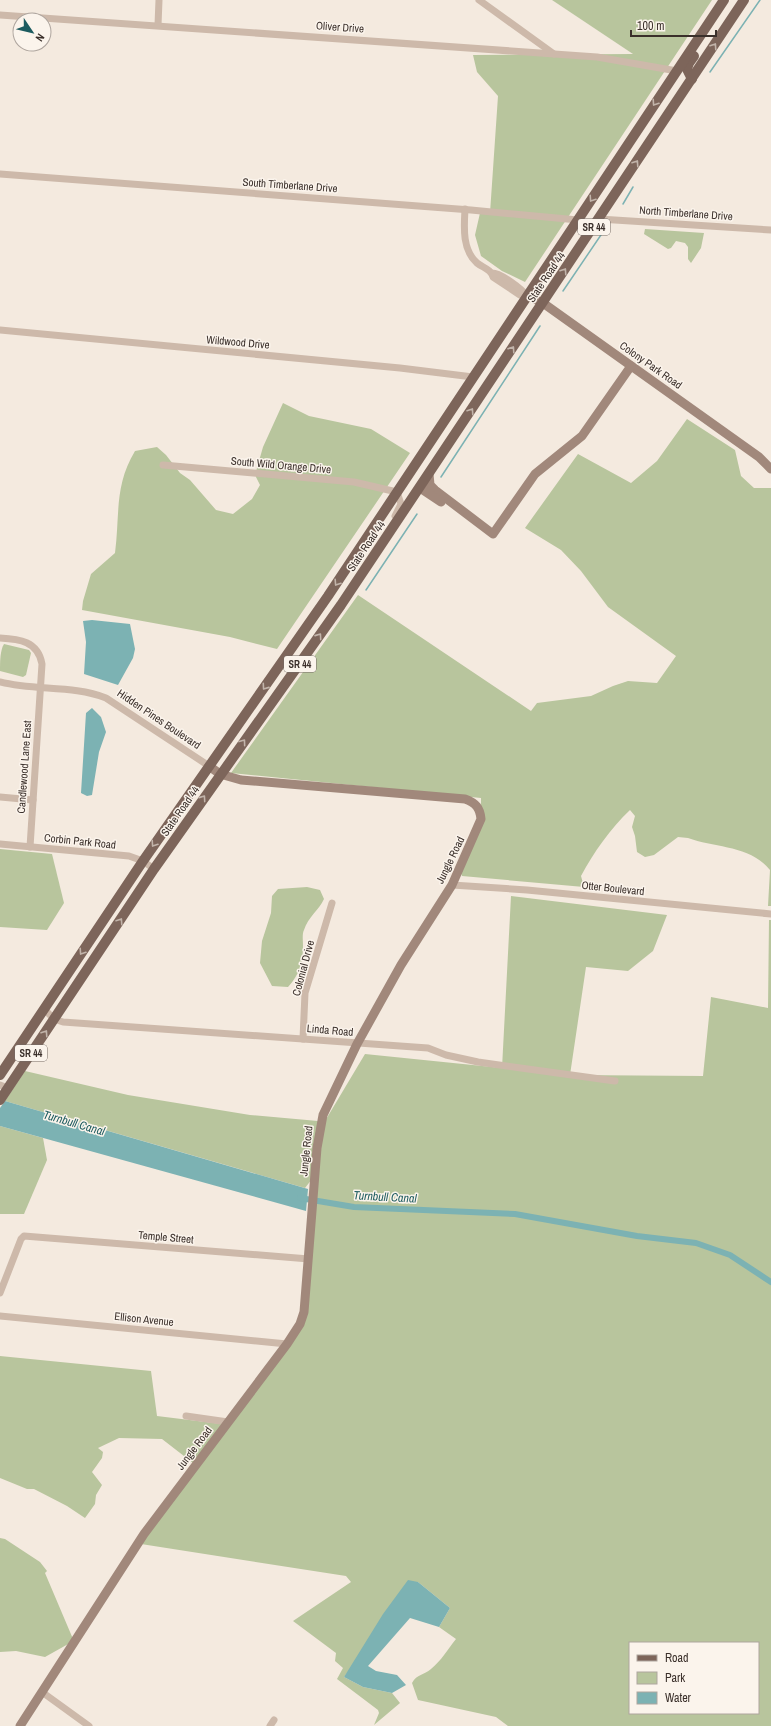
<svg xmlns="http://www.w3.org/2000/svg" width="771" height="1726" font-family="'Archivo Narrow',sans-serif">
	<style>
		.green { fill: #b8c59d; fill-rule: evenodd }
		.water { fill: #7cb2b3 }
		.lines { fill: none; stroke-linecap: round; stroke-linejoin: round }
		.stream { stroke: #7cb2b3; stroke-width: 1.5 }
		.canal { stroke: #7cb2b3; stroke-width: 6 }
		.street { stroke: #cdb9aa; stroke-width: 7 }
		.secondary { stroke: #a1887b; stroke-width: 9 }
		.primary { stroke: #7d655a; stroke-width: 10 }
		.oneway { stroke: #c2b4aa }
		.labels { text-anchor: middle; stroke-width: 3; stroke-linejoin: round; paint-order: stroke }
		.shield { fill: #fbf4ec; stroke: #746a64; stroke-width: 1 }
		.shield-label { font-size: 10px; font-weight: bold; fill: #3a2f2a }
		.street-label { font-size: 11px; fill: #3a2f2a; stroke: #fbf4ec }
		.water-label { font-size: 12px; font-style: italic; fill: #1c5b5f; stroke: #fbf4ec }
	</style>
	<rect width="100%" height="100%" fill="#f4eadf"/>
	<g class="green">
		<path d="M552,0H712L525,282L502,271L481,256L475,235L480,213H490L498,96L477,72L473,55L633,54Z"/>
		<path d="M645,229L704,233L701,248L691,263L688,259V247L685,243L676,241L671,248L668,249L644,234Z"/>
		<path d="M283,403L309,416L371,429L410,453L277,649L230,637L82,610L83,601L91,574L115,553C120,515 114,486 135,451L157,447L166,455L180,473L190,480L216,510L233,514L252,499L260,485L255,475L263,447Z"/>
		<path d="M687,419L735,450L741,476L754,488H771V906H768L770,870C750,845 715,848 688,838L678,837L654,855L645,857L637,852L635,836L632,827L635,816L630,810C610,829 594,852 581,876L584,887L462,876L461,873L481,807V798L231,773L358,595L531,711L537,703L591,696L613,686L628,681L657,683L676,656L608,607L581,571L561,550L525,528L578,454L631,483L657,461Z"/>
		<path d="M4,644L29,650L31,653L26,675L23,677L0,671C0,663 0,650 4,644Z"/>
		<path d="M0,849L52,854L64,903L47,930L0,927Z"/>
		<path d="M307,887L320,890L324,899C319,910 308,917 304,930C302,934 303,940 303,945C303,962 300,974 288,987L272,986L260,963L262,941L271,913L272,896L278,889Z"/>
		<path d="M511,896L667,915L653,951L628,971L586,967L570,1075L703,1076L711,997L768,1008L769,920H771V1726H508L496,1717L418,1700L412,1683C417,1674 424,1675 431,1669C441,1661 448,1649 456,1639L439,1627L450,1608L418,1582L344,1677L363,1687L392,1693L400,1703L374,1725L379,1713L378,1710L337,1679L343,1668L335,1661L336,1653L293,1621L351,1582L346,1576L141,1544L302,1326L320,1148L325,1121L365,1054L502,1068ZM630,1643H758V1713H630Z"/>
		<path d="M25,1071L128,1095L250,1115L318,1121L312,1179L305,1188L5,1101Z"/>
		<path d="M0,1126L43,1138L47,1160L24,1214H0Z"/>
		<path d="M0,1356L151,1371L157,1416L222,1424L193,1463L162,1439L119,1438L98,1448L103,1452L102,1458L92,1472L102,1485L96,1495L95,1504L85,1518L67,1506L34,1489H27L0,1478Z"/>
		<path d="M0,1538L5,1539L40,1562L47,1571L45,1573L73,1639L70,1643L45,1657L16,1651L0,1652Z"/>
	</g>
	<g class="water">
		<path d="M92,620L130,624L135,649L133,658L118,685L84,674L86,642L83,621Z"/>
		<path d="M92,708L101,717L106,732L99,752L92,795L87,796L81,793L86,713Z"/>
		<path d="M5,1101L308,1189L306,1211L0,1126V1108Z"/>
		<path d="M408,1580L418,1582L450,1608L439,1627L410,1618L368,1666L376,1671L397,1675L406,1685L392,1693L363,1687L344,1677L383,1614Z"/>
	</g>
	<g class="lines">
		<g class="stream">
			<path d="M710,72L760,0"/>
			<path d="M623,204L633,187"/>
			<path d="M563,291L605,229"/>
			<path d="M441,477L540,326"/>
			<path d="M366,590L417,514"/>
		</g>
		<path class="canal" d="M300,1198L354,1207L515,1214L637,1236L696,1243L730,1255L771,1282"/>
		<g class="street">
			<path d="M479,0L554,54"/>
			<path d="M0,15L597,57L677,71"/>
			<path d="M158,25L159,0"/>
			<path d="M0,174L471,210L578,220"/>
			<path d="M465,209C464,227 462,250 477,263C483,268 491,269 493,277L520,295L527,296"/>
			<path d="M599,219L771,230"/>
			<path d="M492,273C501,273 522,289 527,296"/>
			<path d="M0,330L400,368L473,377"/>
			<path d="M163,465L354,482L397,492L401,504L395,516"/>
			<path d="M0,638C19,639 38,641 42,664L30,847"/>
			<path d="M0,682C35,691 73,685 106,698L209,766"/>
			<path d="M0,797L33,800"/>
			<path d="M0,844L129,856L143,861L154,869"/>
			<path d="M452,885L527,890L771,914"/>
			<path d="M44,1009L54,1019L63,1022L428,1048L446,1055L478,1062L615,1081"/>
			<path d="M303,1039L305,993L332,903"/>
			<path d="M0,1085L8,1088"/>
			<path d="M0,1293L21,1239L24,1236L309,1259"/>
			<path d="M0,1316L287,1344"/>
			<path d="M186,1416L228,1422"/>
			<path d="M42,1692L89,1726"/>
			<path d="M270,1726L274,1720"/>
		</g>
		<g class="secondary">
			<path d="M527,296L543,303L759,457L771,469"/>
			<path d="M429,474L430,485L435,490L493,534L535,474L582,436L631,366"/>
			<path d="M420,488L441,502"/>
			<path d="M20,1726L144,1534L287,1344L300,1324L304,1312L317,1148L323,1115L357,1044L401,965L452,885L481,819C480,808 476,803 465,799L241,780L220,774L209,766"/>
		</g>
		<g class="primary">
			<path d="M692,79L687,69L689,63L694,56"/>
			<path d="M0,1075L143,861L328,596L724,0"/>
			<path d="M0,1100L154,869L341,605L744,0"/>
		</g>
	</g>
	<defs><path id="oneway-chevron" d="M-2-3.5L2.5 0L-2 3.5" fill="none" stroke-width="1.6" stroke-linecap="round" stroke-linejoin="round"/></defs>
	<g class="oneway">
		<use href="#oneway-chevron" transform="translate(714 46) rotate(-56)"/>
		<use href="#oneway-chevron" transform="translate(655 103) rotate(124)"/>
		<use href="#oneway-chevron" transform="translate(636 163) rotate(-56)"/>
		<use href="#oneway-chevron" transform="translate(592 199) rotate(124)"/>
		<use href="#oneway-chevron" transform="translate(564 271) rotate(-56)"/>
		<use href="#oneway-chevron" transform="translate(512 349) rotate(-56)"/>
		<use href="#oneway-chevron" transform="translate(471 411) rotate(-56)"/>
		<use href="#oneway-chevron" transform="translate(337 583) rotate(123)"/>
		<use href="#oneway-chevron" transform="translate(319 636) rotate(-55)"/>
		<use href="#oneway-chevron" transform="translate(265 687) rotate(125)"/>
		<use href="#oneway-chevron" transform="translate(243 742) rotate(-54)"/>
		<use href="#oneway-chevron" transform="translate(203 798) rotate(-55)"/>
		<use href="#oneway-chevron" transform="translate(154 844) rotate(124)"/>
		<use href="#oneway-chevron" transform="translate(120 921) rotate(-56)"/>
		<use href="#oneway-chevron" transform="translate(82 952) rotate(124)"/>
		<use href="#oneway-chevron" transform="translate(45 1033) rotate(-56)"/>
	</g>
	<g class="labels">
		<g class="shield">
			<rect x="578" y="219" width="32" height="16" rx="3"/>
			<rect x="284" y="656" width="32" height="16" rx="3"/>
			<rect x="15" y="1045" width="32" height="16" rx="3"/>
		</g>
		<g class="shield-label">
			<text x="594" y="231">SR 44</text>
			<text x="300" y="668">SR 44</text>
			<text x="31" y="1057">SR 44</text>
		</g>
		<g class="street-label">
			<text transform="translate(340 27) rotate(4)" y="4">Oliver Drive</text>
			<text transform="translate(290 185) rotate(4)" y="4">South Timberlane Drive</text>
			<text transform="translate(686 213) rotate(4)" y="4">North Timberlane Drive</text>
			<text transform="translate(546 277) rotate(-56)" y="4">State Road 44</text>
			<text transform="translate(238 342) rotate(5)" y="4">Wildwood Drive</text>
			<text transform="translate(651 365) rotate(35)" y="4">Colony Park Road</text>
			<text transform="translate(281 465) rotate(5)" y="4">South Wild Orange Drive</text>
			<text transform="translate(366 546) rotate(-56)" y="4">State Road 44</text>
			<text transform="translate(159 719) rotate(34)" y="4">Hidden Pines Boulevard</text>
			<text transform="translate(24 767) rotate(-86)" y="4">Candlewood Lane East</text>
			<text transform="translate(180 811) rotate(-55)" y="4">State Road 44</text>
			<text transform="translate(80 841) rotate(6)" y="4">Corbin Park Road</text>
			<text transform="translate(450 860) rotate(-64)" y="4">Jungle Road</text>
			<text transform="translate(613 888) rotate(6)" y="4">Otter Boulevard</text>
			<text transform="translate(303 968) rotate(-75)" y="4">Colonial Drive</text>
			<text transform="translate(330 1030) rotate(5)" y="4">Linda Road</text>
			<text transform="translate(306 1151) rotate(-84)" y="4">Jungle Road</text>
			<text transform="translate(166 1237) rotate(5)" y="4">Temple Street</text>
			<text transform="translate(144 1319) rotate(6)" y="4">Ellison Avenue</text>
			<text transform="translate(194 1448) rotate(-53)" y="4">Jungle Road</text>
		</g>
		<g class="water-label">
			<text transform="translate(74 1123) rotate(16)" y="4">Turnbull Canal</text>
			<text transform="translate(385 1197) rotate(3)" y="4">Turnbull Canal</text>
		</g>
	</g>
	<rect x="629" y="1642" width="130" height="72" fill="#fbf4ec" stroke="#aea59e"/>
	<rect x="637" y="1655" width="20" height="6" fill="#7d655a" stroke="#aea59e"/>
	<text x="665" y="1662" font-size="12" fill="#3a2f2a">Road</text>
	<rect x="637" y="1672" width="20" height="12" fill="#b8c59d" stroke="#aea59e"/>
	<text x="665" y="1682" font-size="12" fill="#3a2f2a">Park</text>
	<rect x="637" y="1692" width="20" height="12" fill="#7cb2b3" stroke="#aea59e"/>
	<text x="665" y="1702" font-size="12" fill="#3a2f2a">Water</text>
	<g transform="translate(32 32) rotate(125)"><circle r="19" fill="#fbf4ec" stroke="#aea59e"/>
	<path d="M0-3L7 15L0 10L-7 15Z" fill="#1c5b5f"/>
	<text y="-6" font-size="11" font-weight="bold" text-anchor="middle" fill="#3a2f2a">N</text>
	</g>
	<path d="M631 30v6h85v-6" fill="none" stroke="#3a2f2a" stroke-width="2"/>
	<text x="637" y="30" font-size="12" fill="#3a2f2a" stroke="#fbf4ec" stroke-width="3" paint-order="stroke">100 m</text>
</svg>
